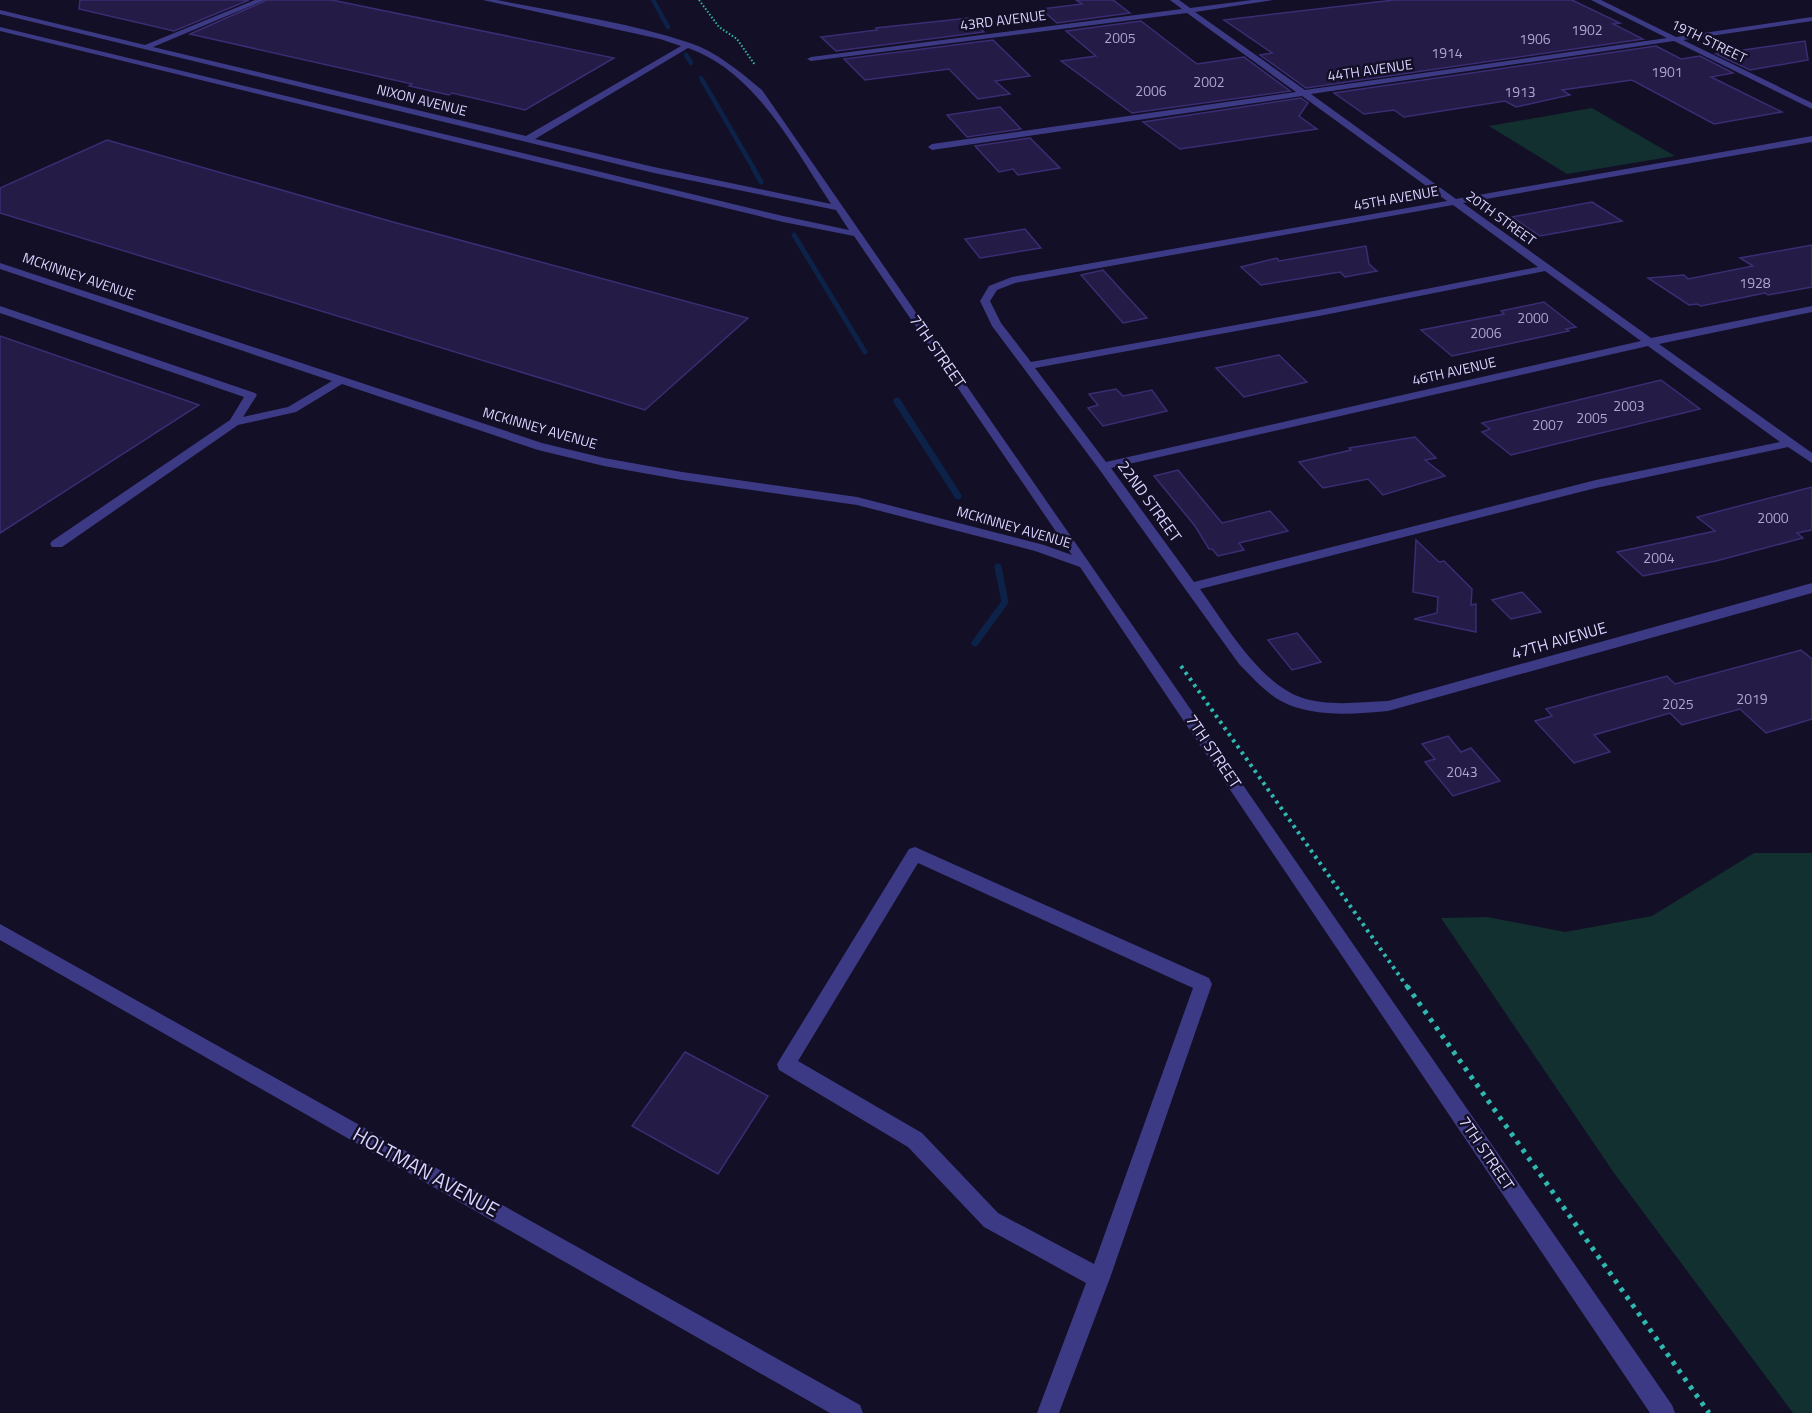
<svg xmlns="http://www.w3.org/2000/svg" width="1812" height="1413" font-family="'Titillium Web',sans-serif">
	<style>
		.green { fill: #12302f }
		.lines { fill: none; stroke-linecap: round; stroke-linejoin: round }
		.stream-far2 { stroke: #0c2248; stroke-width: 4.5 }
		.stream-far1 { stroke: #0c2248; stroke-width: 5 }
		.stream { stroke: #0c2248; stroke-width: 7 }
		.building { fill: #241b47; stroke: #3b2d73; stroke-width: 1.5 }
		.path-far2 { stroke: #2fb8b0; stroke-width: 2; stroke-dasharray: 1.5 2; stroke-linecap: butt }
		.path-far1 { stroke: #2fb8b0; stroke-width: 4; stroke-dasharray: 3 4.5; stroke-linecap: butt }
		.path { stroke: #2fb8b0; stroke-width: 5; stroke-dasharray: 4 6; stroke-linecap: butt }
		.minor { fill: #3d3a85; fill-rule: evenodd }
		.labels { text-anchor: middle; stroke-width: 5; stroke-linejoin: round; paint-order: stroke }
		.far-street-label { font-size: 14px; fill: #d9d4ff; stroke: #130f26 }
		.number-label { font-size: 14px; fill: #aca6d1 }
		.street-label { font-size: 16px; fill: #d9d4ff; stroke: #130f26 }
		.near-street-label { font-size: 20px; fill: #d9d4ff; stroke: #130f26 }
	</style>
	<rect width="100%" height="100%" fill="#130f26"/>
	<g class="green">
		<path d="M1592,108L1675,156L1567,174L1489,126Z"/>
		<path d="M1754,853H1812V1413H1793L1614,1173L1441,918L1487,917L1565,932L1652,916Z"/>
	</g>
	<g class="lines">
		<g class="stream-far2">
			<path d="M653,0L668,27"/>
			<path d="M686,55L691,63"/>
			<path d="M701,78L754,169"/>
		</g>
		<g class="stream-far1">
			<path d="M753,168L761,182"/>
			<path d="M794,235L865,352"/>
		</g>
		<g class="stream">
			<path d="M897,401L958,496"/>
			<path d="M975,643L1005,602L998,567"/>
		</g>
	</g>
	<g class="building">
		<path d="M80,0H249L174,31L79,9Z"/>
		<path d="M267,0H332L614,58L525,110L452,93L449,95L409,86L412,84L190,34Z"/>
		<path d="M1076,0H1113L1130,13L1057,23L1041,9L1082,4Z"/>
		<path d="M1394,0H1572L1620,23L1613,24L1643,39L1306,88L1260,55L1272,53L1224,20Z"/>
		<path d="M969,18L984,32L836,51L821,37L877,30L876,28Z"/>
		<path d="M1141,21L1197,64L1244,57L1290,91L1132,113L1061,61L1096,56L1066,31Z"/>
		<path d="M993,40L1030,76L995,81L1010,94L978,99L949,69L865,80L844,59Z"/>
		<path d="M1805,41L1808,60L1750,70L1716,54Z"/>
		<path d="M1656,46L1681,59L1700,56L1733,73L1711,77L1782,112L1714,124L1632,80L1562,90L1570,95L1516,107L1505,101L1404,117L1394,110L1364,114L1334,93Z"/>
		<path d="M1301,98L1308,103L1299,116L1317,129L1180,149L1143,122Z"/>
		<path d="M1000,107L1021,129L967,137L947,115Z"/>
		<path d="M1030,138L1060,168L1018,175L1013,169L999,172L975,146Z"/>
		<path d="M107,140L393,222L748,318L645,410L0,213V188Z"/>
		<path d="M1592,202L1622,221L1540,236L1512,217Z"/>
		<path d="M1025,229L1041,248L980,258L965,239Z"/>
		<path d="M1812,245V287L1768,295L1765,293L1701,306L1697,304L1689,305L1648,278L1684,275L1688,279L1753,266L1740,258Z"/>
		<path d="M1366,246L1369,264L1377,271L1345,277L1340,272L1261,285L1241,267L1277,258L1279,261Z"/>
		<path d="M1103,270L1147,318L1123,323L1081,275Z"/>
		<path d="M1544,302L1576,327L1566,329L1569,331L1452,356L1421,330L1504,314L1501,311Z"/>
		<path d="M0,336L199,405L0,533Z"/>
		<path d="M1279,355L1307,382L1244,397L1216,368Z"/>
		<path d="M1661,380L1700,409L1511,455L1482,432L1490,429L1482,423Z"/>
		<path d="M1116,389L1123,396L1152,390L1167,411L1103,426L1088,408L1098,405L1089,394Z"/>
		<path d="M1415,437L1436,458L1425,460L1445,476L1383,495L1368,479L1323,488L1299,462L1351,450L1349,448Z"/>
		<path d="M1178,470L1222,523L1270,511L1288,531L1239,543L1244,550L1218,556L1212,549H1209L1195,526L1154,476Z"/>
		<path d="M1812,487V530L1797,533L1803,538L1716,561L1643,576L1617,552L1715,531L1697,517Z"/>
		<path d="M1416,540L1439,562L1444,561L1472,589L1471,605L1476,604V632L1414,619L1437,613L1438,597L1413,592Z"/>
		<path d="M1522,592L1541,612L1511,619L1492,600Z"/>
		<path d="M1297,633L1321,662L1292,670L1268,640Z"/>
		<path d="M1801,650L1812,659V719L1766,733L1740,709L1682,725L1670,713L1594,735L1610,752L1574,763L1535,721L1552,716L1546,709L1611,691L1667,676L1675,684Z"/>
		<path d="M1448,736L1461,752L1471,748L1500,781L1453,796L1425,762L1435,759L1422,744Z"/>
		<path d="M685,1052L768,1096L718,1174L632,1126Z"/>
	</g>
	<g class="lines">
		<path class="path-far2" d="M699,0L719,27L737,39L755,65"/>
		<path class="path-far1" d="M1181,666L1408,988"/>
		<path class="path" d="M1407,986L1709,1413"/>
		<g class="minor">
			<path d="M255,0H265L153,47L526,136L681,46L660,39L483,0H497C561,13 628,22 690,43C717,52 740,72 762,90L1672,1405L1675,1413H1650L1080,567L1035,551L857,505L682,480L604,466L538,450L342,384L296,412L238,425L62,547H52L50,544L52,541L230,420L244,397L0,313V306L255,393L257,395L243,417L288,407L332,381L0,269V263L542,443L604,458L682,472L857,497L1044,545L1072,555L854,236L783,222L0,31V27L783,216L849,230L836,210L654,173L0,14V10L145,45ZM688,48C756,72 793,147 831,204L654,167L535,139Z"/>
			<path d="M1170,0H1179L1190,8L1252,0H1273L1195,12L1305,90L1667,38L1591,0H1601L1676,37L1812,17V21L1683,40L1812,103V109L1674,41L1311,94L1456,199L1812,136V142L1463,203L1651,338L1812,306V312L1659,344L1812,453V463L1788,447L1596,488L1200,589C1225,624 1259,682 1300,697C1327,707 1360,702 1388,701L1812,583V593L1388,711C1354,714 1313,718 1281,701C1265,692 1252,677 1239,664L1099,469L992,326L980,301L989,286L1012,277L1447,201L1302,96L932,150L928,147L932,144L1296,92L1187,13L811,61L807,59L811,57L1182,9ZM1453,205L1538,267L1319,310L1031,362L1001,323L990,301L997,290L1015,283ZM1545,271L1641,341L1106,462L1035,368L1319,316ZM1648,346L1780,442L1596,480L1194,582L1111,468Z"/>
			<path d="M915,847L1209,978L1212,984L1110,1278L1059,1413H1037L1086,1283L984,1227L908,1147L779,1070L777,1064L909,849ZM918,863L1193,988L1094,1264L998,1213L922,1133L798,1061Z"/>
			<path d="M0,924L860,1405L863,1413H830L0,940Z"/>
		</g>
	</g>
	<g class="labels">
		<g class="far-street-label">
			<text transform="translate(1003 20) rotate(-7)" y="5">43RD AVENUE</text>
			<text transform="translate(1709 41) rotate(26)" y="5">19TH STREET</text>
			<text transform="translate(1370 70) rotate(-8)" y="5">44TH AVENUE</text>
			<text transform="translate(422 100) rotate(14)" y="5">NIXON AVENUE</text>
			<text transform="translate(1396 198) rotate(-10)" y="5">45TH AVENUE</text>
			<text transform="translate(1501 218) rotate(36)" y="5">20TH STREET</text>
			<text transform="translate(79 276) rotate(19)" y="5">MCKINNEY AVENUE</text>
			<text transform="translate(1454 371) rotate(-13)" y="5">46TH AVENUE</text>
			<text transform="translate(540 428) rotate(16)" y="5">MCKINNEY AVENUE</text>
			<text transform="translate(1014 527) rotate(16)" y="5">MCKINNEY AVENUE</text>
		</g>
		<g class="number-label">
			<text x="1587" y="35">1902</text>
			<text x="1120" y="43">2005</text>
			<text x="1535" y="44">1906</text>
			<text x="1447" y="58">1914</text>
			<text x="1667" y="77">1901</text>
			<text x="1209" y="87">2002</text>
			<text x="1151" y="96">2006</text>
			<text x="1520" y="97">1913</text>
			<text x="1755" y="288">1928</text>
			<text x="1533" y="323">2000</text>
			<text x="1486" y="338">2006</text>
			<text x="1629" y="411">2003</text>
			<text x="1592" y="423">2005</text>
			<text x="1548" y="430">2007</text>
			<text x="1773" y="523">2000</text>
			<text x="1659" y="563">2004</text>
			<text x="1752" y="704">2019</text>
			<text x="1678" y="709">2025</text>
			<text x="1462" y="777">2043</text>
		</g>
		<g class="street-label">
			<text transform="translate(938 351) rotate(55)" y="6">7TH STREET</text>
			<text transform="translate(1150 501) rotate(54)" y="6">22ND STREET</text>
			<text transform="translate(1559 640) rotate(-16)" y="6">47TH AVENUE</text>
			<text transform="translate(1214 751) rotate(56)" y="6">7TH STREET</text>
			<text transform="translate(1487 1153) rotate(56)" y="6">7TH STREET</text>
		</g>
		<g class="near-street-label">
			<text transform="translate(426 1172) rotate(29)" y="7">HOLTMAN AVENUE</text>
		</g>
	</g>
</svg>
